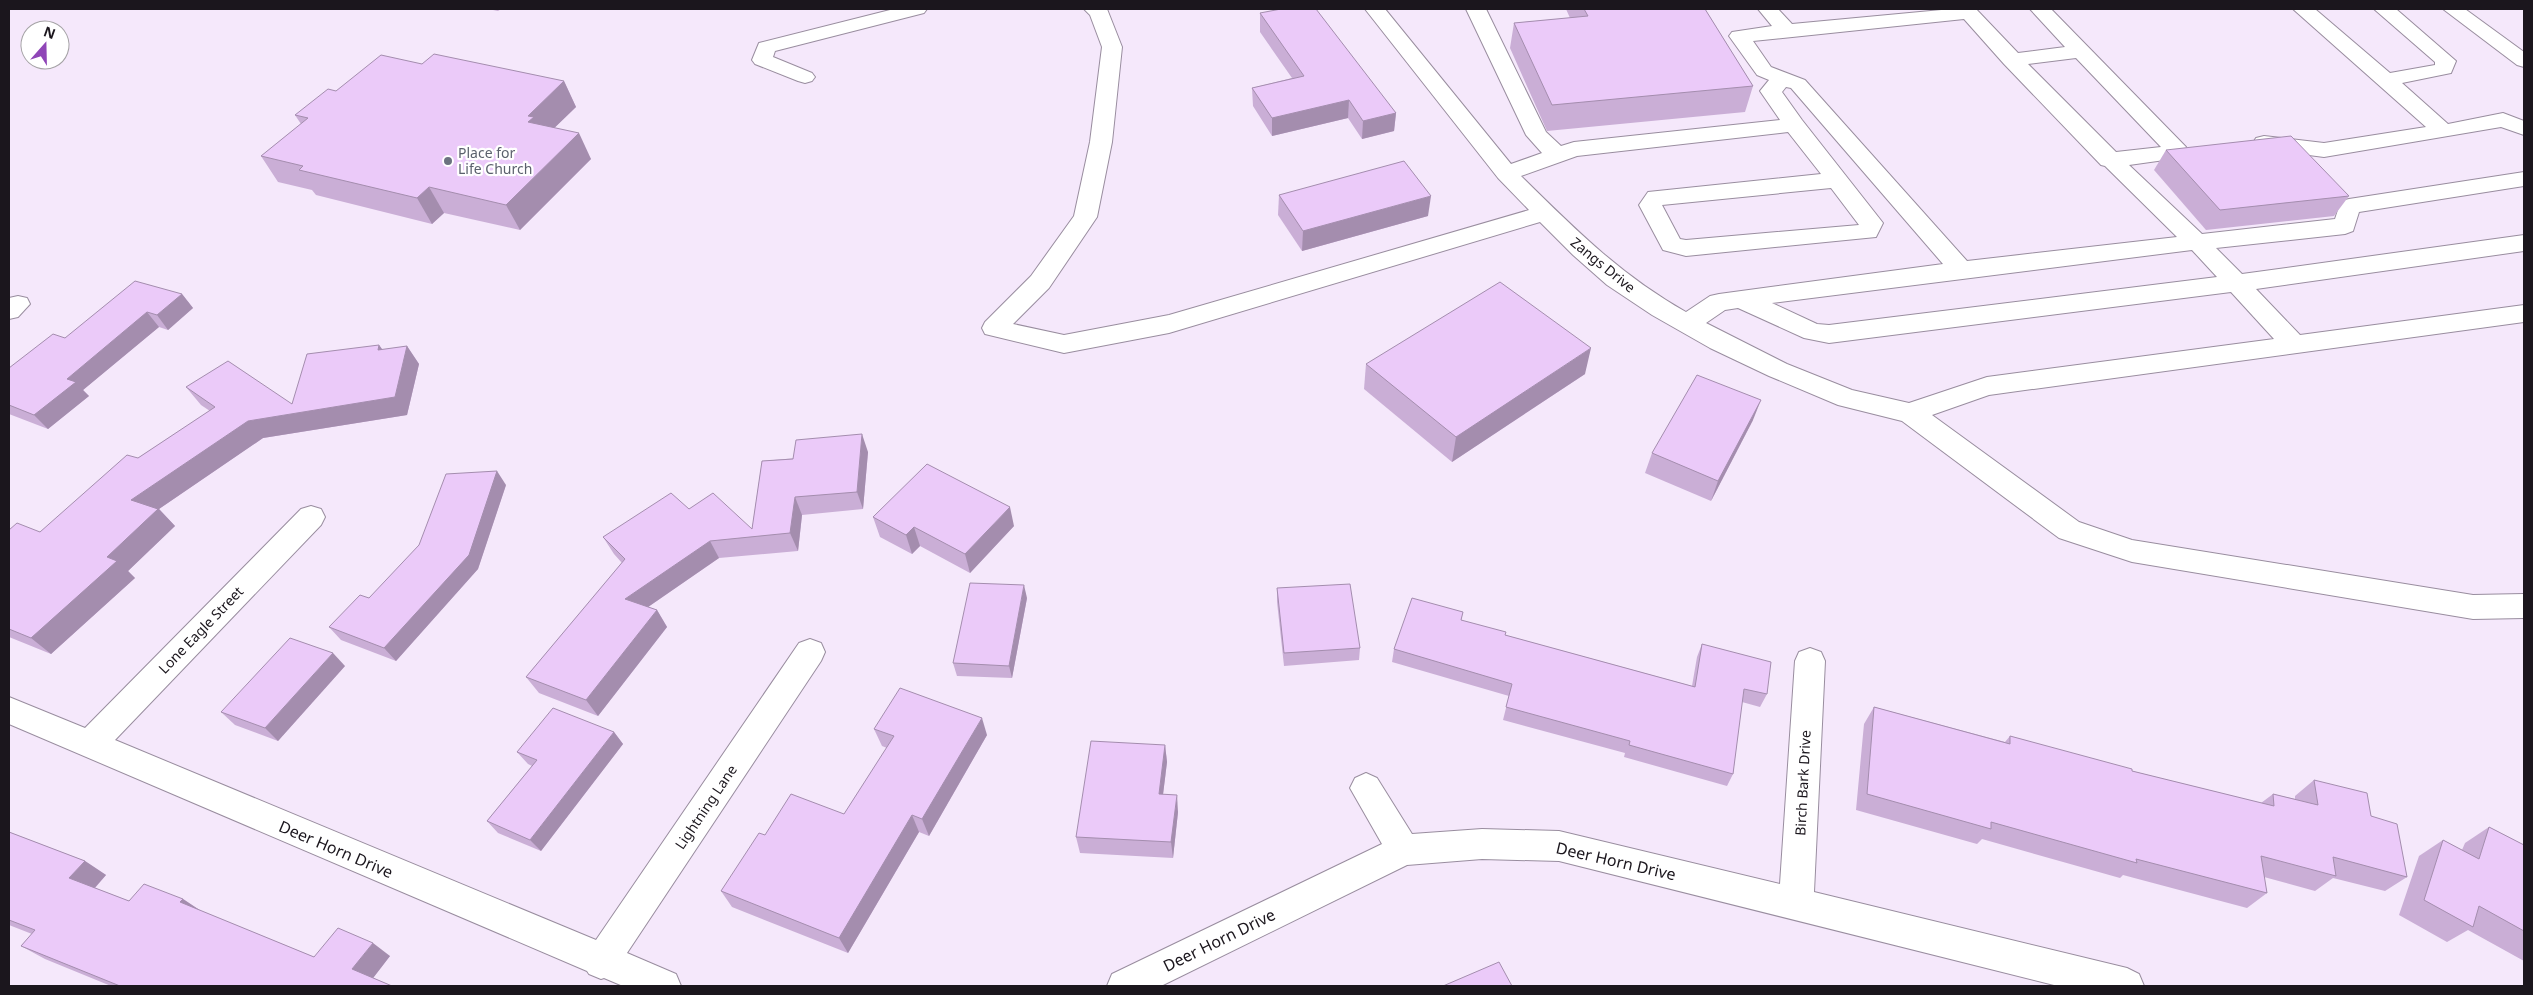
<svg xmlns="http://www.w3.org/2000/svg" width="2533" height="995" font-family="'Noto Sans',sans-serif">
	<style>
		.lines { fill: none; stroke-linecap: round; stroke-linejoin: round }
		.minor-casing { stroke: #998d9f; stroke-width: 2 }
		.minor { fill: #fff; fill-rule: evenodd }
		.wall { fill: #caaed6 }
		.shaded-wall { fill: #a48dae }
		.building { fill: #ebcaf9; stroke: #a48dae }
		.worship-dot { fill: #6b7280; stroke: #fff; stroke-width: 2 }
		.labels { text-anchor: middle; stroke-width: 4.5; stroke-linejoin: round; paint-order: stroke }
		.worship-label { font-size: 14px; fill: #5b616d; stroke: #fff; text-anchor: start }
		.street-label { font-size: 14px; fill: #1b161d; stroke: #fff }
		.near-street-label { font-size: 16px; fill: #1b161d; stroke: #fff }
	</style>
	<rect width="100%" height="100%" fill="#f5e8fb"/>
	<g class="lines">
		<defs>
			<g id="minor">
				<path d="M894,9H927L924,13L775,51L773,57L812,73L815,77L812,81L805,83L798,81L755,64L752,60L759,43Z"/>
				<path d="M1084,9H1107L1122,47L1112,142L1097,217L1049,288L1013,324L1064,335L1169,315L1529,210L1498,178L1365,9H1385L1511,164L1542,153L1526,135L1466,9H1486L1546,132L1561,146L1574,142L1780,120L1760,91L1769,80L1757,75L1729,36L1732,32L1772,26L1758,9H1778L1792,24L1952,9H1976L2018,53L2065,47L2030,9H2051L2186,147L2189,152L2186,157L2129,165L2202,234L2335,219L2341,201L2349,199L2524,172V186L2359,212L2353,231L2345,234L2216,248L2242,274L2524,235V251L2256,289L2300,335L2524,305V322L1989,395L1932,415L2079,522L2132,540L2473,595L2524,594V618L2473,619L2132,562L2059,538L1902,421L1838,405L1769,376L1710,348L1652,315L1607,285L1573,255L1540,222L1169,333L1064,353L985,334L982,328L985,322L1031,276L1074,216L1090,142L1102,47L1090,15ZM1964,19L2004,64L2101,165L2105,166L2177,237L1967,261L1805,80L1771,67L1753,41ZM2076,58L2161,147L2116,152L2028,64ZM1786,87L1791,88L1943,264L1719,294L1710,296L1686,312C1620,275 1574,228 1521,176L1577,156L1788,132L1821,174L1648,192L1639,205L1663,250L1686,256L1876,237L1883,223L1802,120L1782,92ZM1831,188L1859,225L1686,240L1680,239L1662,205ZM2192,250L2217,277L1829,325L1817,324L1772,303ZM2231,292L2274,339L1987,377L1909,403L1852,390L1787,364L1706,323L1725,310L1738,308L1804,338L1829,343Z"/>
				<path d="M2293,9H2315L2390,73L2435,65V62L2374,9H2396L2456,61L2451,73L2402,83L2448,124L2503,113L2524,121V135L2501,127L2324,157L2256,148L2253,143L2256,138L2264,136L2324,143L2426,127Z"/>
				<path d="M2443,9H2465L2524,52V67L2517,65Z"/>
				<path d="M18,296L27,298L30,304L18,317L9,319V298Z"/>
				<path d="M311,506L321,509L325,517L321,525L115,740L596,940L799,643L810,639L821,643L825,652L821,661L627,953L676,974L681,986H623L604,978L601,979L589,974L587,971L9,724V697L85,728L301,509Z"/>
				<path d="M1810,648L1821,652L1825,661L1814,892L2127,968L2139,974L2144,986H2058L1559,861L1482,859L1407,865L1161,986H1107L1112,974L1382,844L1350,788L1355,778L1366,773L1377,778L1412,834L1482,829L1559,831L1780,884L1795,661L1799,652Z"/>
			</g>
		</defs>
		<use href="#minor" class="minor-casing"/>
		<use href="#minor" class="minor"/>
	</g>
	<g class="wall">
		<path d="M488,9H501L498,11Z"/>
		<path d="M1566,9H1705L1753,86L1745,112L1547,131L1510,48L1514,23L1570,18Z"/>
		<path d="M1260,13L1396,113L1394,131L1362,139L1348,118L1272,136L1253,106L1252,88L1292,78L1260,32Z"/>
		<path d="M422,64L564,81L576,107L554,128L591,159L520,230L444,213L432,224L316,195L312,190L278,182L261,156L301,124L295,115L336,91Z"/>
		<path d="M2166,150L2349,196L2334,216L2206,230L2154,170Z"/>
		<path d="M1279,195L1428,216L1302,251L1278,215Z"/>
		<path d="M182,294L193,308L168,330L159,327L83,390L89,396L48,429L9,414V368L65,338Z"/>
		<path d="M379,345L383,350L407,346L419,364L407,415L263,438L159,509L175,526L128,571L135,578L51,654L9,637V530L40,532L138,458L210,411L201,405L186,387L292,404Z"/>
		<path d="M1366,364L1585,374L1452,462L1364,389Z"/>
		<path d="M1753,420L1711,501L1645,473L1652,453Z"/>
		<path d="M868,452L863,509L802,515L798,551L719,558L648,607L657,610L667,627L598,716L539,693L526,677L622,563L614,554L603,537L689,509L752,529L762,461Z"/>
		<path d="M506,485L478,569L396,661L341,640L329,627L369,598Z"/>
		<path d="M873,517L1014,526L970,573L920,546L912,554L880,537Z"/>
		<path d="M1277,588L1360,648L1359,660L1284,666L1277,602Z"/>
		<path d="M1027,598L1012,678L957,676L953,663Z"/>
		<path d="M1463,612L1461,620L1505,635L1692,686L1697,657L1702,644L1767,694L1760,707L1742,702L1733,774L1727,786L1624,757L1625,753L1503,720L1509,696L1392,662L1394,649Z"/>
		<path d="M345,666L278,741L235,725L221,712Z"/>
		<path d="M1874,707L2005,742L2010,736L2132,771L2261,803L2273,794L2295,799V796L2314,780L2371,816L2407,877L2385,891L2333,878L2315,891L2264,877L2267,893L2247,908L2123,875L2120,878L1982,839L1977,844L1856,810L1864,724Z"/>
		<path d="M874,729L987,735L929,836L919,832L848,953L732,907L721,891L765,835L844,814L887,748L882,746Z"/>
		<path d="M614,732L623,744L541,851L498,833L487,821L532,766L528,764L517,752Z"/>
		<path d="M1165,745L1167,762L1163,794L1178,812L1173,858L1080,853L1076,837Z"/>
		<path d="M2489,827L2524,845V961L2468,930L2447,942L2399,915L2419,856L2443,840L2462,850L2465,843Z"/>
		<path d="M9,832L85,861L106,875L95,888L129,901L183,899L201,911L314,957L390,956L373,978L392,986H111L45,959L21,946L32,934L9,925Z"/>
	</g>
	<g class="shaded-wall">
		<path d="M564,81L576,107L544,138L528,122V116Z"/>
		<path d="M1349,100L1348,118L1272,136V118Z"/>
		<path d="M1396,113L1394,131L1362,139L1363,121Z"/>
		<path d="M579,133L591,159L520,230L506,205Z"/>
		<path d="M429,187L444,213L432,224L417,198Z"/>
		<path d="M1431,196L1428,216L1302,251L1303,231Z"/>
		<path d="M182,294L193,308L168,330L157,315Z"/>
		<path d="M147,312L159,327L83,390L89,396L48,429L34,415L67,379Z"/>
		<path d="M379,345L391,362L378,350Z"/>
		<path d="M407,346L419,364L407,415L263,438L159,509L175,526L128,571L135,578L51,654L31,638L107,557L131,500L248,421L395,397Z"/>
		<path d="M1591,348L1585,374L1452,462L1456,437Z"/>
		<path d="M1761,400L1753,420L1711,501L1718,481Z"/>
		<path d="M862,434L868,452L863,509L857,492Z"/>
		<path d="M497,471L506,485L478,569L396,661L384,648Z"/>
		<path d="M795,497L802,515L798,551L790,533Z"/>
		<path d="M1010,507L1014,526L970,573L965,554Z"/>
		<path d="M914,527L920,546L912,554L906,535Z"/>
		<path d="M710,541L719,558L635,616L625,599Z"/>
		<path d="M1024,585L1027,598L1012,678L1009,666Z"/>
		<path d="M657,610L667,627L598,716L586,700Z"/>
		<path d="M333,653L345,666L278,741L265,728Z"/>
		<path d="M982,718L987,735L929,836L922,819Z"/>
		<path d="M614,732L623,744L541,851L530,840Z"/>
		<path d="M1165,745L1167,762L1161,811L1159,794Z"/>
		<path d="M1177,795L1178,812L1173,858L1171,842Z"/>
		<path d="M912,815L919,832L848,953L839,938Z"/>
		<path d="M85,861L106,875L91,892L69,878Z"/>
		<path d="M183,899L204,913L180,902Z"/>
		<path d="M373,943L390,956L370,982L352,969Z"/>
	</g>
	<g class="building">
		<path d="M1281,9H1316L1396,113L1363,121L1349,100L1272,118L1252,88L1304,76L1260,13Z"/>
		<path d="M1584,9H1705L1753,86L1552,105L1514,23L1588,16Z"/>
		<path d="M434,54L564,81L528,116L534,117L528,122L579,133L506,205L429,187L417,198L299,170L303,166L261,156L308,118L295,115L328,89L336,91L381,55L422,64Z"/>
		<path d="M2291,136L2349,196L2220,210L2166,150Z"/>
		<path d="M1404,161L1431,196L1303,231L1279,195Z"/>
		<path d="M135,281L182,294L157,315L147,312L67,379L76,382L34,415L9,405V368L53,334L65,338Z"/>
		<path d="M1500,282L1591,348L1456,437L1366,364Z"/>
		<path d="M379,345L378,350L407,346L395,397L248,421L131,500L158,509L107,557L117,561L31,638L9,629V530L17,523L40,532L127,455L138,458L215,407L186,387L228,361L292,404L307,354Z"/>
		<path d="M1697,375L1761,400L1718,481L1652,453Z"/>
		<path d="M862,434L857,492L795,497L790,533L710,541L625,599L657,610L586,700L526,677L625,559L603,537L671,493L689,509L713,493L752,529L762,461L793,459L796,440Z"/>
		<path d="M927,464L1010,507L965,554L914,527L906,535L873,517Z"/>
		<path d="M497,471L469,555L384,648L329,627L360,595L369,598L419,545L446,474Z"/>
		<path d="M970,583L1024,585L1009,666L953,663Z"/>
		<path d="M1350,584L1360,648L1284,653L1277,588Z"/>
		<path d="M1412,598L1463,612L1461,620L1506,632L1505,635L1695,687L1702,644L1771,662L1767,694L1744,689L1733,774L1629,745L1630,741L1506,707L1512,684L1394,649Z"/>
		<path d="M290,638L333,653L265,728L221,712Z"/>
		<path d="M900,688L982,718L922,819L912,815L839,938L721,891L759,833L765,835L791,794L844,814L894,736L874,729Z"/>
		<path d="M1874,707L2010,744V736L2132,769V771L2274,806L2273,794L2318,805L2314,780L2367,793L2371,816L2397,824L2407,877L2333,857L2336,876L2261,856L2267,893L2136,859L2137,863L1991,822V829L1867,794Z"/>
		<path d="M553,708L614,732L530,840L487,821L537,760L517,752Z"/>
		<path d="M1091,741L1165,745L1159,794L1177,795L1171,842L1076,837Z"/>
		<path d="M2489,827L2524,845V931L2479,906L2473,927L2424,900L2443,840L2479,859Z"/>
		<path d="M9,832L85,861L69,878L129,901L144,884L183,899L180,902L314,957L338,928L373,943L352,969L392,986H120L21,946L35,930L9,920Z"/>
		<path d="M1499,962L1512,986H1443Z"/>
	</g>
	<circle class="worship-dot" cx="448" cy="161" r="5"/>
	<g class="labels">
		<g class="worship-label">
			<text x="458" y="158">Place for<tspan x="458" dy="16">Life Church</tspan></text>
		</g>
		<g class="street-label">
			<text transform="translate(1603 265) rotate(39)" y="5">Zangs Drive</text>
			<text transform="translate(201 630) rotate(-46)" y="5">Lone Eagle Street</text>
			<text transform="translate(1803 783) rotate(-87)" y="5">Birch Bark Drive</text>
			<text transform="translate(706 807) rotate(-56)" y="5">Lightning Lane</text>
		</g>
		<g class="near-street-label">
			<text transform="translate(336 849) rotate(23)" y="6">Deer Horn Drive</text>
			<text transform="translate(1616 861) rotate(13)" y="6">Deer Horn Drive</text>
			<text transform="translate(1219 940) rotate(-26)" y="6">Deer Horn Drive</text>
		</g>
	</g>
	<rect width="2533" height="995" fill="none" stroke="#1b161d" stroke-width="20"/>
	<g transform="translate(45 45) rotate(20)"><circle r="24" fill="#ffffff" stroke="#a4a2a5"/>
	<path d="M0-4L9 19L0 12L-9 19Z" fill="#8f45b7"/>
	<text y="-8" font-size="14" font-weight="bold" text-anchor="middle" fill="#1b161d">N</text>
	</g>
</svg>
